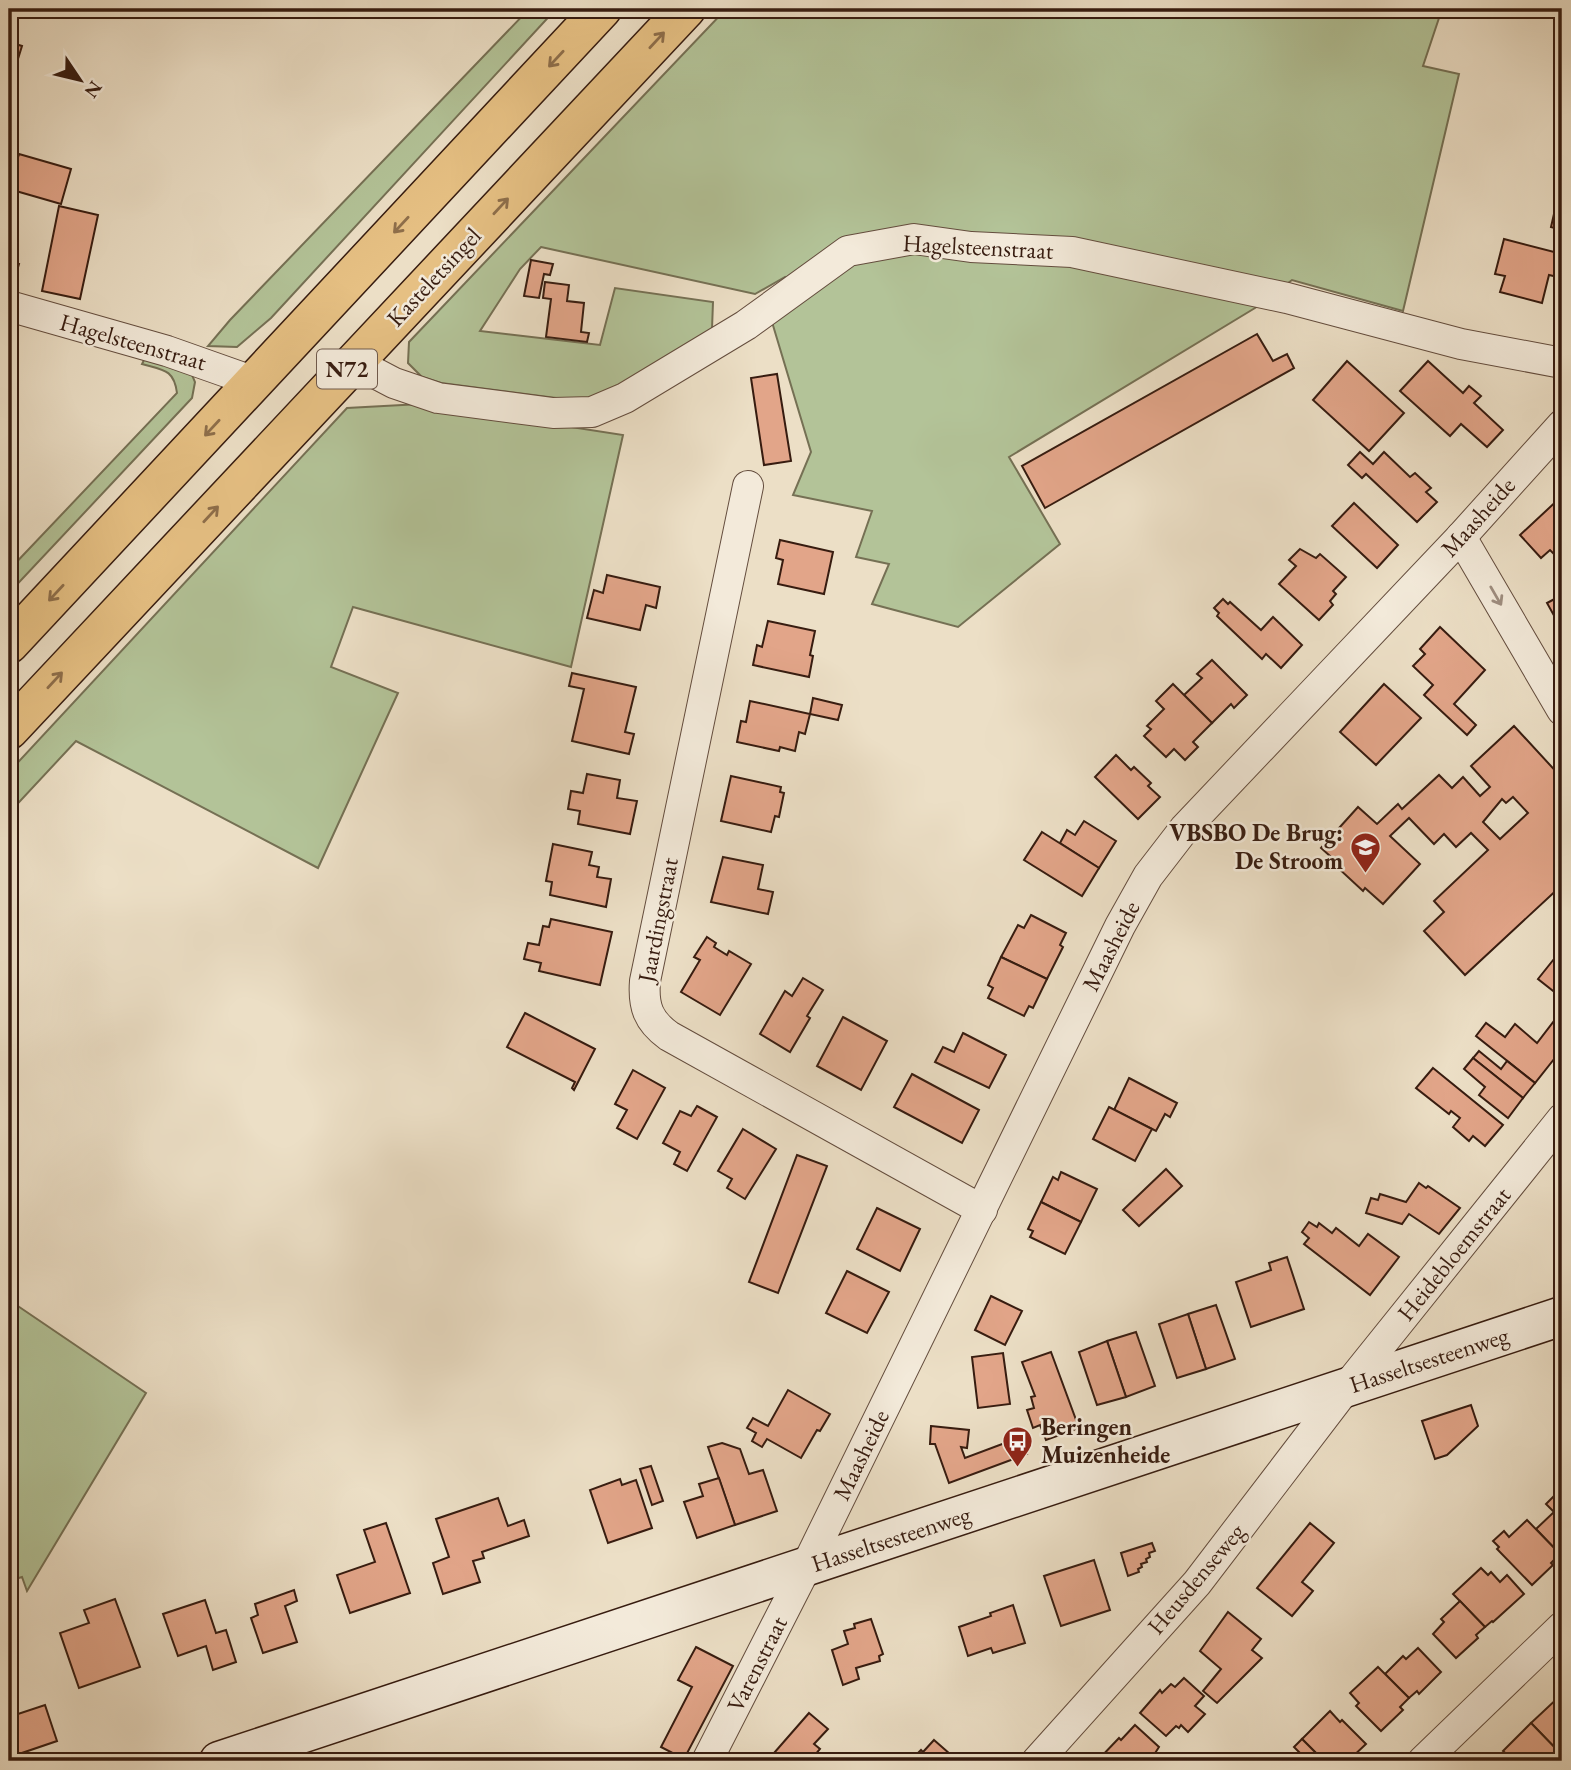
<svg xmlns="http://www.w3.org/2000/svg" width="1571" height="1770" font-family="'EB Garamond',serif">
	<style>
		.green { fill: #b3c398; stroke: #757054; stroke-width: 2; fill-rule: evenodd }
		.building { fill: #e2a589; stroke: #371c10; stroke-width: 2; fill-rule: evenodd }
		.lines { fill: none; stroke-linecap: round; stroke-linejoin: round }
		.street-casing { stroke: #644d3e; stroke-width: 32 }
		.secondary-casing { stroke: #371c10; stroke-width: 41 }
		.primary-casing { stroke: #371c10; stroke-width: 41 }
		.street { stroke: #f3eada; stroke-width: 30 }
		.secondary { stroke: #f3eada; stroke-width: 38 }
		.primary { stroke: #e6c083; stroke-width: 38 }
		.oneway { stroke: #8e6e4a }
		.oneway2 { stroke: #9e8d7f }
		.labels { text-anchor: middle; stroke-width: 5; stroke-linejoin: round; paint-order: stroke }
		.shield { fill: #f3eada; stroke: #6f5a4d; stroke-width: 2 }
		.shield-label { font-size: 23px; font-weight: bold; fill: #371c10 }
		.street-label { font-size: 24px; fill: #371c10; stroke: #f3eada }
		.poi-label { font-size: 24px; font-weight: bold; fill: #371c10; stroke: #f3eada; text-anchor: end }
	</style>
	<rect width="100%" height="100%" fill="#ecdfc6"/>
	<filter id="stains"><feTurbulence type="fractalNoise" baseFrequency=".00286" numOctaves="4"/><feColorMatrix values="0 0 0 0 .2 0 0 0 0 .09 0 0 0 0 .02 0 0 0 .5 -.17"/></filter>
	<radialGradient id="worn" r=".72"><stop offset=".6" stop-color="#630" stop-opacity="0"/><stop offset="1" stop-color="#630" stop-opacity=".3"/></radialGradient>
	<g class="green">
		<path d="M529,9H556L271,318L237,347L208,346L230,320Z"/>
		<path d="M726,9H1442L1423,66L1459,74L1403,311L1292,280L1255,308L1009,457L1060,544L958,627L872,604L889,564L856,557L872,511L793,495L811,452L772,322L633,408L441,383L422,377L408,363L409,342ZM541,247L755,294L785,277L799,295L712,329L713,302L615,288L600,345L480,331L520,269Z"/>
		<path d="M148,352L190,370L195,382L192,398L9,593V570L177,393C174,369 163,370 142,364Z"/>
		<path d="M421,404L623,435L571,667L353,607L331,667L398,693L318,868L76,741L9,813V772L347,408Z"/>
		<path d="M9,1300L146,1393L27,1591L22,1577L9,1581Z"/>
	</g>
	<g class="building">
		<path d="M9,42L22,46L9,88Z"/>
		<path d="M19,154L71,169L61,204L9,189Z"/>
		<path d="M1562,179V230L1551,227Z"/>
		<path d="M59,206L98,215L80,299L42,291Z"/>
		<path d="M1504,239L1562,254V278L1549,275L1542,303L1500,292L1505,276L1495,274Z"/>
		<path d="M531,260L553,264L550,275L544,274L539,298L524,296Z"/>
		<path d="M9,261L19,264L11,291H9Z"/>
		<path d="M545,282L569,285L567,301L584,303L581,332L589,333L587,342L546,337L551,299L543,298Z"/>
		<path d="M1257,334L1273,361L1287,354L1294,368L1045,508L1022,466Z"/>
		<path d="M1347,361L1404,413L1369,451L1313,400Z"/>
		<path d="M1428,361L1463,393L1469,386L1481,396L1474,403L1503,430L1487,447L1461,424L1450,436L1400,391Z"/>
		<path d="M777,374L791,461L764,465L751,378Z"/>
		<path d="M1360,452L1373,464L1384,452L1410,477L1415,473L1431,488L1426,492L1437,502L1417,522L1366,474L1362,478L1348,465Z"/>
		<path d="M1562,496V560L1561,561L1550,550L1541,558L1520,535Z"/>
		<path d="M1354,503L1398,545L1377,568L1332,526Z"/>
		<path d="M780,540L833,552L824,594L778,584L783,560L776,558Z"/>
		<path d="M1300,549L1316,558L1320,554L1346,577L1333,591L1336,594L1330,601L1333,605L1319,620L1279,584L1296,566L1289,560Z"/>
		<path d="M607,575L660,587L656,608L646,605L640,630L587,618L594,590L603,593Z"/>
		<path d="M1562,595V630L1547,603Z"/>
		<path d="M1223,599L1228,604L1230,602L1261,630L1273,617L1302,645L1281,668L1266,654L1262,659L1217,616L1219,613L1214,608Z"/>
		<path d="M768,621L815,631L810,655L813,656L809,677L753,665L757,645L762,647Z"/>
		<path d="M1440,627L1485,670L1454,704L1476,725L1467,735L1424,695L1433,685L1413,666L1425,654L1420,649Z"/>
		<path d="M1212,660L1247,695L1234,708L1231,704L1212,723L1184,695L1202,678L1197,674Z"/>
		<path d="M572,673L636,687L625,732L634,734L629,754L572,741L584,689L569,686Z"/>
		<path d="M1173,684L1212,723L1193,742L1198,747L1185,760L1174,749L1166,757L1144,736L1151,729L1147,726L1164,709L1156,701Z"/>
		<path d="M1384,684L1421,718L1376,765L1340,732Z"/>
		<path d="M813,698L842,705L838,720L810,714Z"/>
		<path d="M750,701L810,714L805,734L799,732L795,751L780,747L779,751L737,742L741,721L746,722Z"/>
		<path d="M1514,726L1562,778V783L1557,788L1562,794V885L1465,975L1424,931L1444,912L1434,901L1488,850L1471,833L1456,847L1444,834L1434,844L1409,818L1390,836L1420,864L1383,904L1365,888L1363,891L1337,867L1340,865L1321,848L1358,807L1377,824L1398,804L1402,809L1439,775L1452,788L1463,777L1480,796L1490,787L1471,766ZM1513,797L1528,813L1500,839L1483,822L1502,799L1506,803Z"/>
		<path d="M1116,755L1131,770L1134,767L1151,783L1148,786L1160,797L1138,819L1095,777Z"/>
		<path d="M587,774L620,780L617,798L637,801L630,834L578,824L580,811L568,809L571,791L583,793Z"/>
		<path d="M731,776L781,787L780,792L784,793L779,817L775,816L771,832L721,821Z"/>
		<path d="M1084,821L1116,841L1099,868L1060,843L1067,830L1075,835Z"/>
		<path d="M1042,832L1099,868L1082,896L1024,860Z"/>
		<path d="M553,844L592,852L589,865L599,867L597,877L611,879L606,907L550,895L552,882L546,881Z"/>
		<path d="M723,857L763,865L758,889L773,892L768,914L711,902Z"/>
		<path d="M1031,915L1066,933L1060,945L1063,947L1047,979L1001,957L1018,925L1024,928Z"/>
		<path d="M551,919L612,932L600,985L539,971L541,963L524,959L528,943L539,945L543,926L549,927Z"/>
		<path d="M707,937L716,943L714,947L727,955L729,951L751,964L720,1015L681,992L700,960L694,957Z"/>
		<path d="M1562,949V998L1538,979Z"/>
		<path d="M1001,957L1047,979L1033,1008L1029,1006L1024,1016L988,998L993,988L988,985Z"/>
		<path d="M803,978L823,990L807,1016L810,1018L790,1052L760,1034L785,991L792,996Z"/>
		<path d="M525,1013L595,1049L574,1090L572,1088L575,1082L507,1047Z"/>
		<path d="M843,1017L887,1041L861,1090L817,1066Z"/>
		<path d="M1554,1021L1562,1027V1049L1535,1083L1476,1036L1486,1023L1505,1037L1515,1024L1537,1043Z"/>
		<path d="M963,1033L1006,1055L989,1088L935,1062L943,1047L954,1052Z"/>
		<path d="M1479,1051L1501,1069L1507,1061L1535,1083L1523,1098L1473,1058Z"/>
		<path d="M1473,1058L1523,1098L1508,1118L1479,1095L1485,1087L1464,1069Z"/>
		<path d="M1433,1068L1503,1125L1485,1146L1473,1136L1469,1141L1453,1127L1460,1118L1451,1111L1449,1114L1416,1088Z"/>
		<path d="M633,1070L665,1088L637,1139L617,1128L627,1110L615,1104Z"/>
		<path d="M912,1074L979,1110L962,1143L894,1107Z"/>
		<path d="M1129,1078L1177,1103L1170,1117L1165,1114L1156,1131L1114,1110Z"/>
		<path d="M697,1106L717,1117L687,1171L674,1164L680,1152L663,1143L680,1111L691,1116Z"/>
		<path d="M1109,1107L1152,1129L1135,1161L1093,1139Z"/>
		<path d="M743,1129L776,1149L745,1199L727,1188L732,1179L718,1171Z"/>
		<path d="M797,1155L827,1166L778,1293L749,1282Z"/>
		<path d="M1166,1169L1182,1186L1139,1226L1123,1210Z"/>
		<path d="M1061,1172L1097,1189L1081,1222L1041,1202L1053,1177L1058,1180Z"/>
		<path d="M1419,1183L1426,1188L1428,1186L1460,1208L1439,1234L1409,1214L1402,1224L1366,1213L1371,1198L1378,1200L1380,1194L1406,1202Z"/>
		<path d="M1041,1202L1081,1222L1065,1254L1030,1237L1033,1231L1028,1229Z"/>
		<path d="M877,1208L920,1229L900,1271L857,1249Z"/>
		<path d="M1309,1222L1317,1227L1319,1223L1332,1233L1336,1228L1359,1246L1368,1234L1399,1257L1370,1295L1304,1244L1309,1238L1302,1232Z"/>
		<path d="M1287,1257L1304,1309L1251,1327L1236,1282L1271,1270L1269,1263Z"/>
		<path d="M847,1271L889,1292L867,1333L826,1313Z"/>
		<path d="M991,1296L1022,1311L1005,1345L975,1330Z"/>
		<path d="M1216,1305L1235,1359L1206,1369L1188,1314Z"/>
		<path d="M1188,1314L1206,1369L1177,1378L1159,1324Z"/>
		<path d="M1136,1332L1155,1386L1126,1397L1107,1341Z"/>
		<path d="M1107,1341L1126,1397L1097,1405L1079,1352Z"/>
		<path d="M1051,1352L1079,1428L1046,1440L1040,1425L1033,1428L1027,1410L1034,1408L1031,1397L1035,1396L1022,1362Z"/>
		<path d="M1003,1353L1010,1404L978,1408L972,1357Z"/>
		<path d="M788,1390L830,1414L820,1431L817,1430L801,1458L767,1439L762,1447L752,1441L756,1433L747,1428L753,1418L768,1426Z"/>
		<path d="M1471,1405L1478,1426L1447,1455L1435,1459L1422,1421Z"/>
		<path d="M931,1426L969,1430L967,1448L961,1447L965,1458L1021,1437L1027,1454L949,1483L935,1444H930Z"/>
		<path d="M722,1443L740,1449L749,1474L763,1470L777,1511L735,1525L708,1447Z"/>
		<path d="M651,1466L663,1501L652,1505L640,1469Z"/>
		<path d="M719,1478L735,1525L697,1538L684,1502L703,1496L699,1484Z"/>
		<path d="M620,1479L622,1485L636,1480L652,1528L608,1543L590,1490Z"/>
		<path d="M1557,1493L1562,1499V1552L1560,1554L1536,1529L1554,1512L1546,1504Z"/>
		<path d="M498,1498L508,1526L524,1520L529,1536L482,1552L484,1558L473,1561L480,1582L443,1594L433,1563L449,1557L436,1519Z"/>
		<path d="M1527,1520L1560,1554L1551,1563L1553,1565L1532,1585L1497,1549L1499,1547L1493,1541L1504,1531L1509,1537Z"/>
		<path d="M386,1523L410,1593L350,1613L337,1575L375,1562L364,1530Z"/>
		<path d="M1310,1523L1334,1543L1302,1582L1313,1591L1292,1616L1257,1588Z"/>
		<path d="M1152,1543L1155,1551L1149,1553L1150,1557L1146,1559L1147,1562L1141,1564L1142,1567L1138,1569L1139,1572L1128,1576L1121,1553Z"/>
		<path d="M1094,1560L1110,1610L1061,1626L1044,1576Z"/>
		<path d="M1481,1568L1488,1575L1491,1572L1500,1582L1507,1575L1524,1594L1493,1622L1492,1621L1485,1627L1453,1594Z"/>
		<path d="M294,1590L297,1601L285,1606L297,1642L263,1653L251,1618L258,1615L255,1604Z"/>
		<path d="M115,1599L140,1667L79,1688L60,1633L89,1623L84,1610Z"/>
		<path d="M205,1600L216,1633L226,1630L236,1662L213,1670L206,1646L178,1656L163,1614Z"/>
		<path d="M1460,1601L1485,1627L1476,1635L1478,1638L1456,1658L1433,1634L1444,1622L1441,1619Z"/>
		<path d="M1013,1605L1025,1643L993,1653L991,1648L968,1656L959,1627L991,1616L990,1613Z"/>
		<path d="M1228,1612L1261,1639L1252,1650L1262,1658L1217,1703L1203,1691L1221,1669L1200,1651Z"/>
		<path d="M871,1619L883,1654L879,1656L880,1661L856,1668L859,1679L843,1685L832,1650L848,1644L844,1631L855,1628L854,1624Z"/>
		<path d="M696,1647L733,1666L684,1759L661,1747L692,1687L678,1680Z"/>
		<path d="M1418,1648L1441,1672L1419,1694L1417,1691L1409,1698L1385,1674L1403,1656L1406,1659Z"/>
		<path d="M1378,1667L1409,1698L1400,1707L1403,1710L1381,1731L1356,1706L1359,1703L1350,1693Z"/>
		<path d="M1184,1678L1204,1696L1195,1706L1205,1714L1188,1732L1181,1725L1179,1728L1176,1726L1166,1736L1140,1713L1160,1690L1162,1693L1171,1684L1175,1687Z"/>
		<path d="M9,1691L18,1714L45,1705L57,1741L10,1757Z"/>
		<path d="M1562,1694V1755L1531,1723Z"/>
		<path d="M1330,1711L1340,1722L1342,1720L1366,1744L1348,1761H1324L1302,1739Z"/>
		<path d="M809,1713L828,1729L814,1744L820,1749L810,1761H767Z"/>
		<path d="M1531,1723L1562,1755L1561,1761H1514L1503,1751Z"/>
		<path d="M1135,1725L1159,1747L1150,1761H1097L1119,1738L1121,1740Z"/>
		<path d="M1302,1739L1324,1761H1280L1286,1755L1292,1761L1300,1753L1294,1747Z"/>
		<path d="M934,1740L958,1761H910L921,1750L923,1752Z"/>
	</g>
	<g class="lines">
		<defs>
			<g id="street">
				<path d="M9,306L167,351L255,382"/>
				<path d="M354,362L394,383L438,398L553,413L592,412L625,398L746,325L848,251L914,239L971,247L1072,252L1287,298L1461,344L1562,363"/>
				<path d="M748,486L645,981C643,1006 648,1021 669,1036L982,1210"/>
				<path d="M1461,537L1562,710"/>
				<path d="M707,1761L806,1567L1120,926L1148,876L1185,828L1461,537L1562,425"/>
				<path d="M1037,1761L1197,1583L1346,1388L1562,1119"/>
				<path d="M1423,1761L1562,1627"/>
			</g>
			<path id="secondary" d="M219,1761L1562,1316"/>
			<g id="primary">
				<path d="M9,644L602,9"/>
				<path d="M9,730L686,9"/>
			</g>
		</defs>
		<use href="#street" class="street-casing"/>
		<use href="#secondary" class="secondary-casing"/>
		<use href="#primary" class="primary-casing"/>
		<use href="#street" class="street"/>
		<use href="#secondary" class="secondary"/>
		<use href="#primary" class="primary"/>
	</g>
	<defs><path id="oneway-shaft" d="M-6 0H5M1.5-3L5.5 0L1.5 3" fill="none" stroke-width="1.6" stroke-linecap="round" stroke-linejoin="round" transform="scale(1.75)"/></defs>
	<g class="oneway">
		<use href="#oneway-shaft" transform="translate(657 40) rotate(-47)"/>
		<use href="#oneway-shaft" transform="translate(556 59) rotate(133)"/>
		<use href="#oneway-shaft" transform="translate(501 206) rotate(-47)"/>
		<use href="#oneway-shaft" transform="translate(401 225) rotate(133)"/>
		<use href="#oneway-shaft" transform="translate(212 428) rotate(133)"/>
		<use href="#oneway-shaft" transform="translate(211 514) rotate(-47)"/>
		<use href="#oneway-shaft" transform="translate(56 593) rotate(133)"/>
		<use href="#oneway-shaft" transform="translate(55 680) rotate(-47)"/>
	</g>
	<use class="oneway2" href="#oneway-shaft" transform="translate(1496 596) rotate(60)"/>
	<defs>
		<symbol id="school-pin" viewBox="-11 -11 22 30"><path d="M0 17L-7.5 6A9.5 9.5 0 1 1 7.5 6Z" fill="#8f2418" stroke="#f3eada"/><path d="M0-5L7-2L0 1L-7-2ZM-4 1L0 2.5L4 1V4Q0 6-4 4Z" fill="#fff"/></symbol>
		<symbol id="bus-pin" viewBox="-11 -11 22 30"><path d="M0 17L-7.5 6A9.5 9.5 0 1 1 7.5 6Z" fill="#8f2418" stroke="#f3eada"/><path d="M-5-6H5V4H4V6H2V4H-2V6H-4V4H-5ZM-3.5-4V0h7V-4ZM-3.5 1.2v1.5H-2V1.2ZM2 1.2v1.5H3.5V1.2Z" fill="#fff"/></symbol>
	</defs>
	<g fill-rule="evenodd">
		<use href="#school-pin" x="1348" y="830" width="35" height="47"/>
		<use href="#bus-pin" x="1000" y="1424" width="35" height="47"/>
	</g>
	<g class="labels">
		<rect class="shield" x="317" y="349.5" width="60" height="39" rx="5"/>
		<g class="shield-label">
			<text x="347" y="377">N72</text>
		</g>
		<g class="street-label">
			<text transform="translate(978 247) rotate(3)" y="8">Hagelsteenstraat</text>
			<text transform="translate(434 277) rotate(-47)" y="8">Kasteletsingel</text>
			<text transform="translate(133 342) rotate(16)" y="8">Hagelsteenstraat</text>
			<text transform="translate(1478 517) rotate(-48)" y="8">Maasheide</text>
			<text transform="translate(658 920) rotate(-79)" y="8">Jaardingstraat</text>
			<text transform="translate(1111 946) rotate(-63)" y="8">Maasheide</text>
			<text transform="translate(1454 1254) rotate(-51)" y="8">Heidebloemstraat</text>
			<text transform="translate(1429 1360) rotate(-18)" y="8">Hasseltsesteenweg</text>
			<text transform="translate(861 1455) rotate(-64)" y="8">Maasheide</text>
			<text transform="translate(891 1539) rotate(-18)" y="8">Hasseltsesteenweg</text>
			<text transform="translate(1196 1579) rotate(-50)" y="8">Heusdenseweg</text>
			<text transform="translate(757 1664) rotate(-63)" y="8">Varenstraat</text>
		</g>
		<g class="poi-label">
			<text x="1343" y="841">VBSBO De Brug:<tspan x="1343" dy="28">De Stroom</tspan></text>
			<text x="1041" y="1435" text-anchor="start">Beringen<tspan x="1041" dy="28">Muizenheide</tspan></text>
		</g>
	</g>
	<rect width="1571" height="1770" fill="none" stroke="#ecdfc6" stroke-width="35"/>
	<rect x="10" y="10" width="1550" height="1749" fill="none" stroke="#371c10" stroke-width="3.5"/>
	<rect x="18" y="18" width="1536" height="1735" fill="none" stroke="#371c10" stroke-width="2"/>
	<g transform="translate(80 80) rotate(125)" stroke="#f3eada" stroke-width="5" paint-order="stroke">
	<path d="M0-5L12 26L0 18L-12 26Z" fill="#371c10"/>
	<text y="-10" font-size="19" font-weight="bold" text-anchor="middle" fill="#371c10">N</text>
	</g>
	<rect width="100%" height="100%" filter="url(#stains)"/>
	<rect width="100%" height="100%" fill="url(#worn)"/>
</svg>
